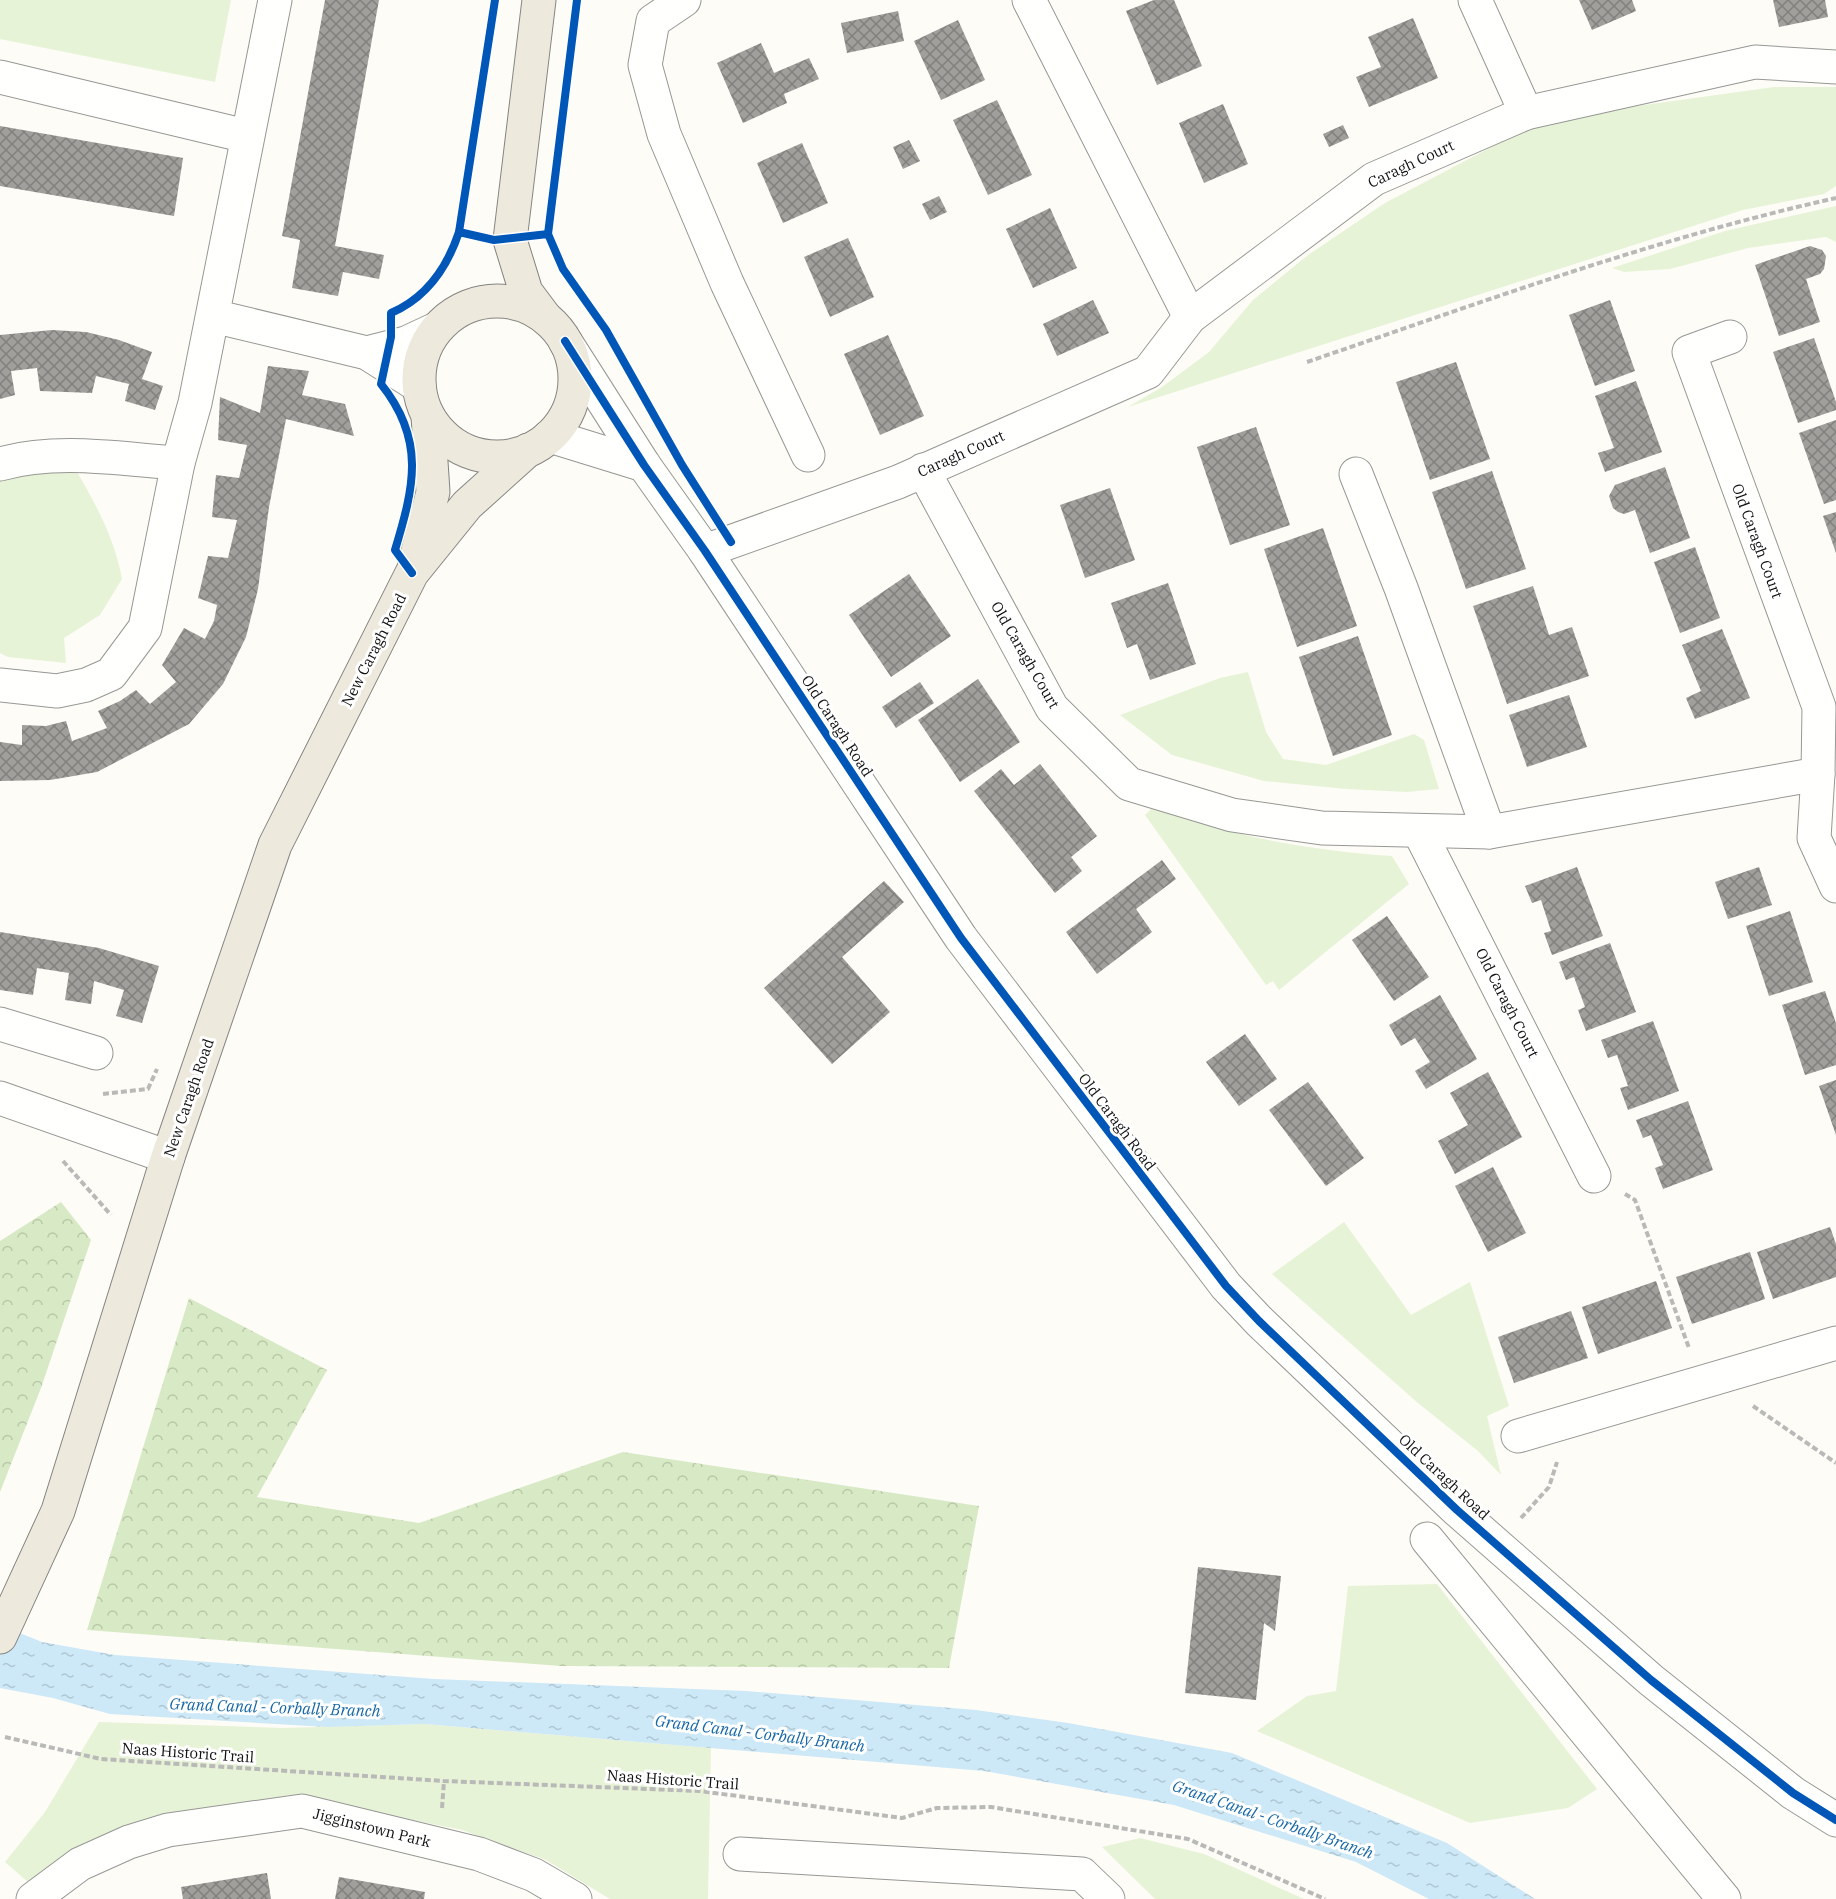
<svg xmlns="http://www.w3.org/2000/svg" width="1836" height="1899" font-family="'IBM Plex Serif',serif">
	<style>
		.green { fill: #e7f3d7 }
		.forest { fill: url(#forest-crowns) }
		.water { fill: url(#water-ripples) }
		.building { fill: url(#building-cross-hatch) }
		.lines { fill: none; stroke-linecap: round; stroke-linejoin: round }
		.minor-casing { stroke: #979795; stroke-width: 35 }
		.major-casing { stroke: #858482; stroke-width: 35 }
		.path { stroke: #b9b9b8; stroke-width: 4; stroke-dasharray: 6 3; stroke-linecap: butt }
		.minor { stroke: #fffffe; stroke-width: 33 }
		.major { stroke: #ede9dc; stroke-width: 33 }
		.cycleway-casing { stroke: #fff; stroke-width: 11 }
		.cycleway { stroke: #0057b8; stroke-width: 8 }
		.labels { text-anchor: middle; stroke-width: 6; stroke-linejoin: round; paint-order: stroke }
		.street-label { font-size: 15px; fill: #111; stroke: #fff }
		.water-label { font-size: 16px; font-style: italic; fill: #1768a6; stroke: #fff }
	</style>
	<defs>
		<pattern id="forest-crowns" width="20" height="18" patternUnits="userSpaceOnUse" patternTransform="scale(1.5)"><rect width="20" height="18" fill="#d8eac5"/><path d="M2 6a3 3 0 1 1 6 0M12 15a3 3 0 1 1 6 0" fill="none" stroke="#b8c8a8"/></pattern>
		<pattern id="water-ripples" width="26" height="14" patternUnits="userSpaceOnUse" patternTransform="scale(1.5)"><rect width="26" height="14" fill="#cde8f7"/><path d="M2 4q2-2 4 0t4 0M15 11q2-2 4 0t4 0" fill="none" stroke="#afc6d3"/></pattern>
		<pattern id="building-cross-hatch" width="8" height="8" patternUnits="userSpaceOnUse" patternTransform="scale(1.5)"><rect width="8" height="8" fill="#a19f9c"/><path d="M0 0l8 8M0 8l8-8" fill="none" stroke="#82807e"/></pattern>
	</defs>
	<rect width="100%" height="100%" fill="#fdfcf7"/>
	<g class="green">
		<path d="M0,0H231L215,82L0,39Z"/>
		<path d="M1774,87H1836V186L1824,194L1743,210L1128,407L1162,387L1209,352L1253,300L1308,255L1385,203L1518,133L1571,118L1637,106Z"/>
		<path d="M1836,206V242L1826,237L1748,248L1670,269L1624,272L1612,268L1725,231Z"/>
		<path d="M77,472C97,506 115,540 122,579L100,615L64,638L66,663L8,657L0,653V474Z"/>
		<path d="M1248,672L1266,732L1283,759L1326,765L1414,734L1424,740L1439,789L1407,792L1346,789L1264,781L1172,755L1120,715L1220,678Z"/>
		<path d="M1153,807C1231,837 1309,850 1392,856L1409,884L1279,990L1273,981L1266,985L1145,815Z"/>
		<path d="M1344,1222L1411,1315L1470,1282L1509,1406L1487,1416L1501,1475L1478,1451L1418,1403L1272,1274Z"/>
		<path d="M1437,1584L1597,1789L1568,1808L1470,1823L1257,1731L1307,1696L1336,1691L1348,1586Z"/>
		<path d="M99,1722L283,1728L425,1724L711,1748L708,1899H610L546,1860L462,1830L388,1815L167,1823L37,1890L5,1862L45,1812Z"/>
		<path d="M1140,1838L1204,1854L1304,1899H1155L1102,1847Z"/>
	</g>
	<g class="forest">
		<path d="M61,1202L91,1240L41,1388L0,1492V1241Z"/>
		<path d="M189,1298L327,1370L257,1497L419,1523L623,1452L979,1506L949,1668L561,1666L87,1630Z"/>
	</g>
	<path class="water" d="M0,1625L42,1642L115,1655L434,1679L746,1691L976,1710L1068,1723L1232,1753L1447,1843L1535,1899H1429L1356,1862L1174,1805L984,1771L425,1724L327,1727L110,1714L53,1698L0,1688Z"/>
	<g class="building">
		<path d="M325,0H379L335,246L384,255L379,279L343,272L338,296L292,288L300,240L282,236Z"/>
		<path d="M1154,0H1174L1202,66L1157,85L1126,11Z"/>
		<path d="M1579,0H1632L1636,11L1592,30Z"/>
		<path d="M1773,0H1825L1828,17L1779,27Z"/>
		<path d="M898,11L904,41L847,53L841,23Z"/>
		<path d="M1413,18L1438,78L1369,107L1356,77L1381,67L1368,37Z"/>
		<path d="M958,20L985,80L941,100L914,41Z"/>
		<path d="M761,43L774,73L809,58L819,79L784,94L787,103L743,123L717,63Z"/>
		<path d="M997,100L1032,175L988,195L953,120Z"/>
		<path d="M1223,104L1248,164L1204,183L1179,123Z"/>
		<path d="M1343,125L1349,138L1329,147L1323,134Z"/>
		<path d="M0,126L183,158L174,216L0,186Z"/>
		<path d="M909,140L920,161L903,169L893,147Z"/>
		<path d="M802,143L828,203L783,223L757,163Z"/>
		<path d="M939,196L947,212L930,220L922,204Z"/>
		<path d="M1050,208L1077,268L1033,288L1006,229Z"/>
		<path d="M848,238L874,297L830,317L804,257Z"/>
		<path d="M1810,246L1822,250L1826,256L1824,269L1820,274L1806,279L1820,322L1779,336L1755,265Z"/>
		<path d="M1093,300L1109,333L1057,356L1043,324Z"/>
		<path d="M1610,300L1635,371L1595,386L1569,315Z"/>
		<path d="M52,330L86,332L119,340L152,352L142,379L163,386L155,410L125,401L129,384L96,376L92,393L40,391L37,368L11,371L15,395L0,399V335Z"/>
		<path d="M888,335L924,416L880,435L844,354Z"/>
		<path d="M1814,338L1836,402V410L1798,423L1773,352Z"/>
		<path d="M1456,362L1490,459L1430,480L1396,382Z"/>
		<path d="M268,366L309,371L302,395L345,404L354,436L286,419L269,507L258,589L246,637L223,684L189,724L97,772L50,780L0,781V742L22,745V725L46,726L66,721L72,741L107,728L98,711L120,701L136,690L150,704L176,682L162,665L184,628L205,639L214,621L217,605L198,598L208,556L228,558L237,520L212,517L216,475L239,478L247,445L218,440L220,397L260,413Z"/>
		<path d="M1636,381L1662,452L1605,472L1598,453L1614,448L1595,396Z"/>
		<path d="M1836,420V500L1824,504L1799,433Z"/>
		<path d="M1256,427L1290,525L1230,545L1197,447Z"/>
		<path d="M1665,467L1690,538L1650,553L1635,510L1624,514L1618,512L1613,508L1609,496L1615,485Z"/>
		<path d="M1492,471L1526,569L1466,589L1432,492Z"/>
		<path d="M1110,488L1135,560L1085,578L1060,505Z"/>
		<path d="M1836,512V553L1823,516Z"/>
		<path d="M1323,528L1357,626L1297,647L1264,549Z"/>
		<path d="M1695,547L1720,618L1680,633L1654,562Z"/>
		<path d="M909,574L951,636L891,677L849,615Z"/>
		<path d="M1168,583L1196,664L1150,680L1137,644L1127,648L1111,603Z"/>
		<path d="M1533,586L1549,635L1572,627L1589,676L1507,704L1473,606Z"/>
		<path d="M1722,629L1750,698L1695,719L1686,698L1701,691L1682,645Z"/>
		<path d="M1358,636L1392,735L1333,756L1299,657Z"/>
		<path d="M978,679L1020,742L960,782L918,720Z"/>
		<path d="M920,682L934,703L896,728L882,707Z"/>
		<path d="M1569,695L1587,747L1527,767L1509,715Z"/>
		<path d="M1040,764L1097,836L1071,857L1082,871L1055,893L974,791L1001,769L1014,785Z"/>
		<path d="M1162,860L1176,879L1136,909L1152,932L1097,974L1066,932Z"/>
		<path d="M1577,867L1603,936L1552,955L1544,933L1551,931L1541,900L1532,903L1525,886Z"/>
		<path d="M1759,867L1772,905L1728,919L1715,882Z"/>
		<path d="M884,881L904,902L842,957L890,1012L832,1064L764,988Z"/>
		<path d="M1790,911L1813,982L1769,996L1746,926Z"/>
		<path d="M1387,916L1429,977L1394,1001L1352,940Z"/>
		<path d="M0,932L99,948L159,966L142,1023L116,1016L124,990L94,981L91,1004L65,1000L69,973L37,968L33,995L0,990Z"/>
		<path d="M1610,943L1636,1012L1586,1031L1578,1010L1585,1007L1574,977L1566,980L1559,962Z"/>
		<path d="M1825,991L1836,1023V1065L1805,1075L1782,1005Z"/>
		<path d="M1440,995L1477,1059L1426,1089L1415,1071L1430,1062L1415,1038L1401,1046L1389,1025Z"/>
		<path d="M1653,1021L1679,1091L1628,1110L1620,1088L1628,1086L1617,1055L1608,1058L1601,1040Z"/>
		<path d="M1245,1034L1277,1079L1239,1106L1206,1062Z"/>
		<path d="M1488,1072L1522,1137L1455,1174L1438,1141L1468,1125L1450,1093Z"/>
		<path d="M1836,1080V1135L1819,1086Z"/>
		<path d="M1308,1082L1364,1158L1326,1186L1269,1110Z"/>
		<path d="M1688,1101L1713,1170L1663,1189L1655,1168L1663,1165L1651,1135L1643,1138L1636,1120Z"/>
		<path d="M1493,1167L1526,1233L1488,1252L1455,1186Z"/>
		<path d="M1830,1227L1836,1244V1277L1773,1299L1757,1252Z"/>
		<path d="M1750,1252L1765,1299L1692,1324L1676,1277Z"/>
		<path d="M1656,1281L1672,1328L1598,1354L1582,1307Z"/>
		<path d="M1571,1311L1588,1358L1514,1383L1498,1337Z"/>
		<path d="M1198,1567L1281,1576L1275,1631L1264,1623L1256,1700L1185,1693Z"/>
		<path d="M267,1873L271,1899H183L181,1887Z"/>
		<path d="M339,1877L425,1892L424,1899H335Z"/>
	</g>
	<g class="lines">
		<defs>
			<g id="minor">
				<path d="M684,0L653,21L645,65L664,134L727,283L808,455"/>
				<path d="M1029,0L1190,317"/>
				<path d="M1475,0L1526,113"/>
				<path d="M0,77L246,136"/>
				<path d="M213,316L367,353L419,386"/>
				<path d="M1730,337L1689,352L1819,707L1818,774"/>
				<path d="M565,341L644,465L705,551L961,938L1226,1286L1259,1321L1457,1510L1651,1680L1793,1793L1836,1820"/>
				<path d="M367,353L406,343L436,329"/>
				<path d="M550,436L644,465"/>
				<path d="M0,464C57,448 120,459 178,463"/>
				<path d="M923,470L1052,708L1129,784L1232,815L1322,828L1489,832L1818,774L1814,838L1836,886"/>
				<path d="M1356,474L1401,588L1489,832"/>
				<path d="M705,551L898,482L1148,372L1190,317L1374,179L1526,113L1755,62L1836,67"/>
				<path d="M0,685L57,691L86,685L111,674L145,628L178,463L195,403L275,0"/>
				<path d="M1419,831L1594,1176"/>
				<path d="M0,1024L96,1053"/>
				<path d="M0,1098L168,1157"/>
				<path d="M1518,1436L1836,1343"/>
				<path d="M1427,1539L1724,1899"/>
				<path d="M740,1854L1082,1874L1108,1899"/>
				<path d="M33,1899L80,1864L129,1842L168,1830L302,1811L479,1854L534,1875L575,1899"/>
			</g>
			<g id="major">
				<path d="M539,0L510,240L526,292L544,316"/>
				<circle cx="497" cy="379" r="78"/>
				<path d="M415,562L433,492L428,416"/>
				<path d="M0,1637L58,1511L168,1157L275,845L412,573L467,505L528,450"/>
			</g>
		</defs>
		<use href="#minor" class="minor-casing"/>
		<use href="#major" class="major-casing"/>
		<g class="path">
			<path d="M1307,362C1482,302 1656,238 1836,198"/>
			<path d="M103,1094L148,1089L157,1069"/>
			<path d="M63,1161L111,1215"/>
			<path d="M1625,1194L1635,1200L1689,1348"/>
			<path d="M1753,1406L1836,1463"/>
			<path d="M1521,1518L1549,1487L1557,1462"/>
			<path d="M5,1737L101,1759L444,1781L700,1791L902,1818L937,1808L991,1807L1188,1839L1325,1899"/>
			<path d="M442,1808L444,1781"/>
		</g>
		<use href="#minor" class="minor"/>
		<use href="#major" class="major"/>
		<defs>
			<g id="cycleway">
				<path d="M459,232L495,0"/>
				<path d="M548,234L577,0"/>
				<path d="M565,341L644,465L705,551L961,938L1226,1286L1259,1321L1457,1510L1651,1680L1793,1793L1836,1820"/>
				<path d="M412,573L395,550C414,487 426,440 381,384L391,337V313C426,298 447,268 459,232L494,240L548,234L563,269L606,330L682,465L731,542"/>
			</g>
		</defs>
		<use href="#cycleway" class="cycleway-casing"/>
		<use href="#cycleway" class="cycleway"/>
	</g>
	<g class="labels">
		<g class="street-label">
			<text transform="translate(1411 164) rotate(-25)" y="5">Caragh Court</text>
			<text transform="translate(961 454) rotate(-24)" y="5">Caragh Court</text>
			<text transform="translate(1757 541) rotate(70)" y="5">Old Caragh Court</text>
			<text transform="translate(374 650) rotate(-63)" y="5">New Caragh Road</text>
			<text transform="translate(1025 655) rotate(60)" y="5">Old Caragh Court</text>
			<text transform="translate(837 726) rotate(57)" y="5">Old Caragh Road</text>
			<text transform="translate(1507 1003) rotate(63)" y="5">Old Caragh Court</text>
			<text transform="translate(189 1098) rotate(-71)" y="5">New Caragh Road</text>
			<text transform="translate(1117 1122) rotate(53)" y="5">Old Caragh Road</text>
			<text transform="translate(1444 1477) rotate(43)" y="5">Old Caragh Road</text>
			<text transform="translate(188 1753) rotate(4)" y="5">Naas Historic Trail</text>
			<text transform="translate(673 1780) rotate(4)" y="5">Naas Historic Trail</text>
			<text transform="translate(372 1828) rotate(14)" y="5">Jigginstown Park</text>
		</g>
		<g class="water-label">
			<text transform="translate(275 1707) rotate(2)" y="6">Grand Canal - Corbally Branch</text>
			<text transform="translate(760 1733) rotate(7)" y="6">Grand Canal - Corbally Branch</text>
			<text transform="translate(1273 1819) rotate(19)" y="6">Grand Canal - Corbally Branch</text>
		</g>
	</g>
</svg>
